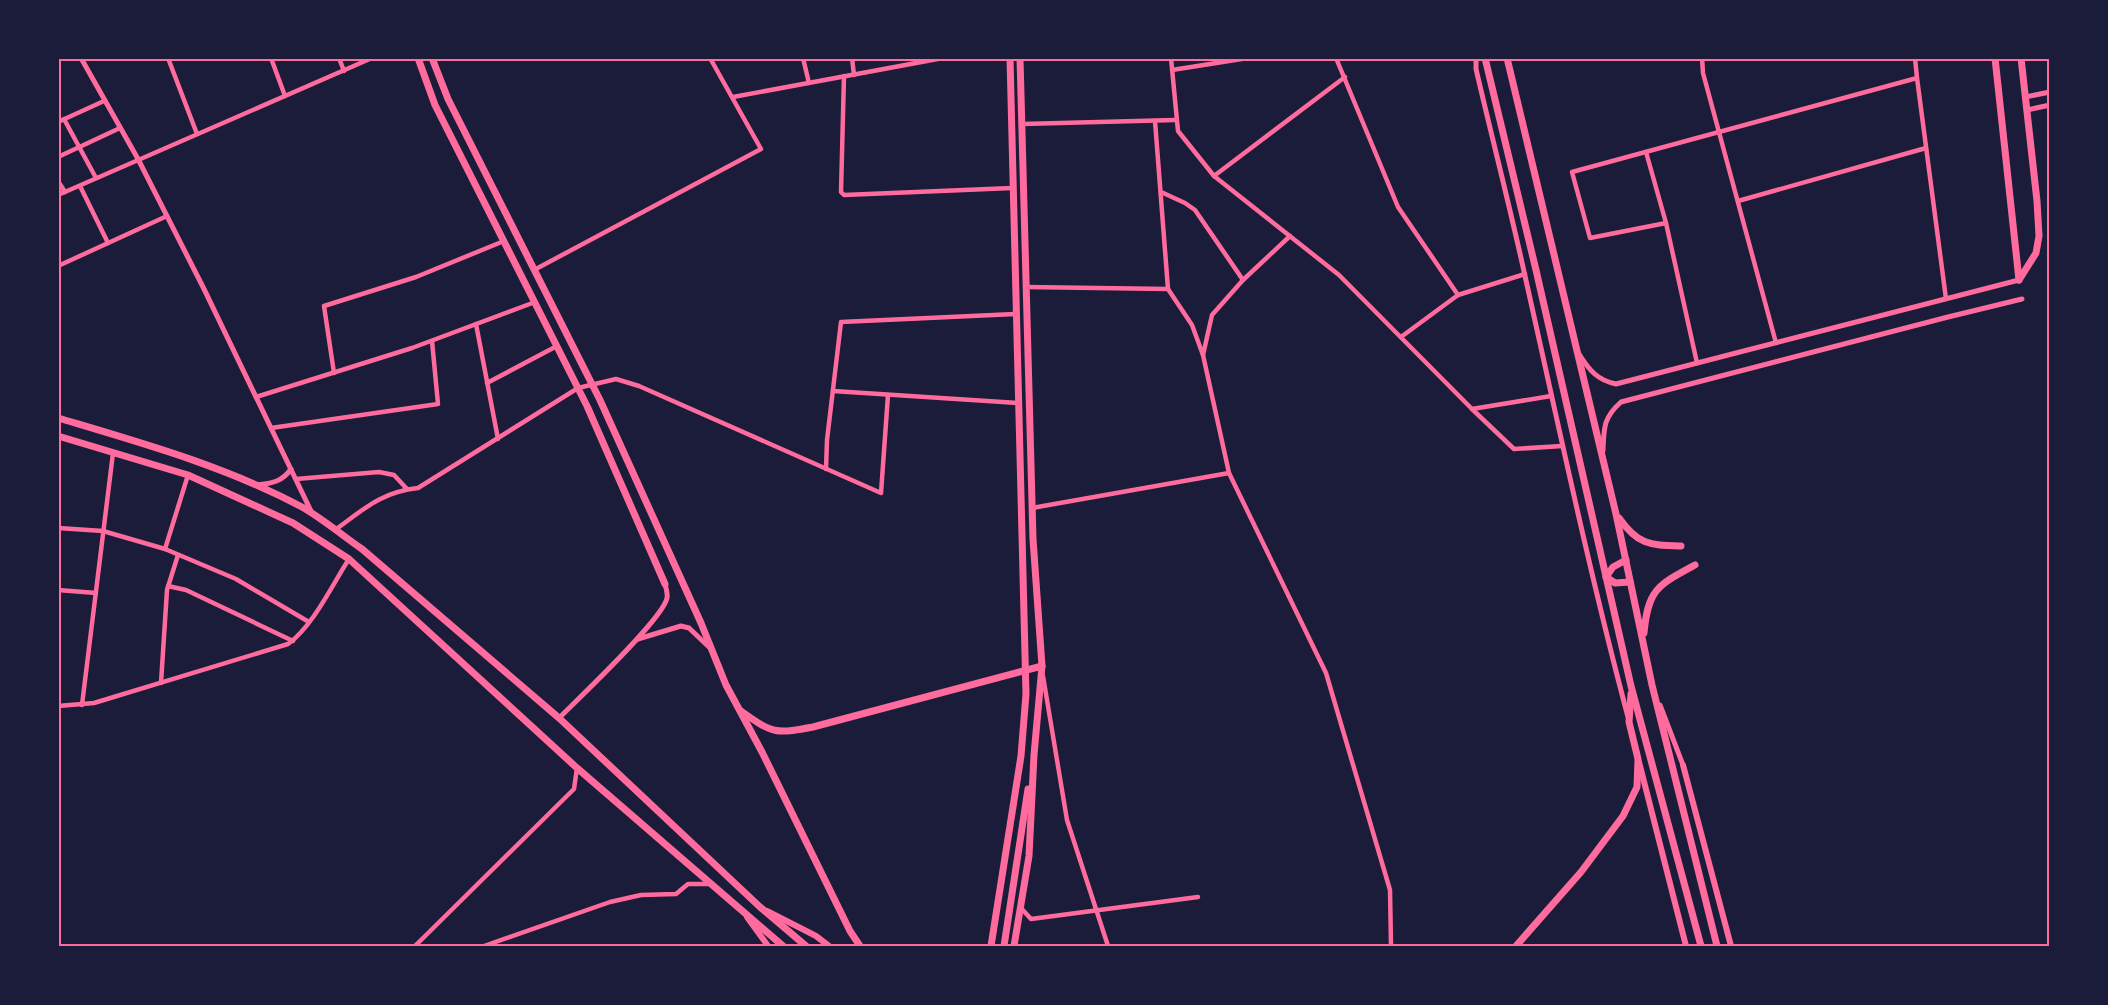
<svg xmlns="http://www.w3.org/2000/svg" width="2108" height="1005" font-family="'Sofia Sans Condensed',sans-serif">
	<style>
		.lines { fill: none; stroke-linecap: round; stroke-linejoin: round }
		.minor { stroke: #ff6b9d; stroke-width: 4.5 }
		.tertiary { stroke: #ff6b9d; stroke-width: 5 }
		.secondary { stroke: #ff6b9d; stroke-width: 6 }
		.primary { stroke: #ff6b9d; stroke-width: 7 }
		.neatline { fill: none; stroke: #ff6b9d; stroke-width: 2 }
	</style>
	<rect width="100%" height="100%" fill="#1b1b3a"/>
	<g class="lines">
		<g class="minor">
			<path d="M168,58L197,134"/>
			<path d="M271,58L285,96"/>
			<path d="M339,58L344,71"/>
			<path d="M803,58L809,83"/>
			<path d="M852,58L854,75"/>
			<path d="M1171,58L1178,131L1214,176L1339,275L1472,409L1551,396"/>
			<path d="M1336,58L1398,207L1458,295"/>
			<path d="M1702,58L1703,73L1776,343"/>
			<path d="M1915,58L1917,78"/>
			<path d="M1172,70L1248,58"/>
			<path d="M844,76L841,192L844,195L1012,188"/>
			<path d="M733,97L943,58"/>
			<path d="M64,119L96,178"/>
			<path d="M1155,121L1168,289"/>
			<path d="M58,122L104,101"/>
			<path d="M1022,124L1175,120"/>
			<path d="M1646,152L1666,223"/>
			<path d="M58,157L120,128"/>
			<path d="M1214,176L1345,77"/>
			<path d="M58,181L65,192"/>
			<path d="M80,186L108,243"/>
			<path d="M1161,192L1185,203L1195,210L1243,280"/>
			<path d="M58,195L372,58"/>
			<path d="M1738,201L1926,148"/>
			<path d="M58,266L167,216"/>
			<path d="M534,270L761,149L710,58"/>
			<path d="M1026,287L1168,289L1192,325L1203,355L1229,473L1326,673L1390,890L1391,946"/>
			<path d="M476,324L498,439"/>
			<path d="M1401,337L1458,295L1525,274"/>
			<path d="M1203,355L1212,315L1243,280L1290,236"/>
			<path d="M1697,363L1666,223L1590,238L1572,172L1917,78L1946,299"/>
			<path d="M334,373L324,306L416,277L504,241"/>
			<path d="M487,383L557,346"/>
			<path d="M833,391L1018,403"/>
			<path d="M256,397L412,348L535,302"/>
			<path d="M1472,409L1514,449L1562,446"/>
			<path d="M271,428L438,404L432,341"/>
			<path d="M826,469L827,440L841,322L1015,314"/>
			<path d="M296,479L379,472L394,475L407,489"/>
			<path d="M1032,508L1229,473"/>
			<path d="M58,528L103,531L165,549L236,579L309,622"/>
			<path d="M335,530C364,509 381,492 418,488L578,388L616,379L639,386L881,493L888,395"/>
			<path d="M165,549L188,475"/>
			<path d="M168,586L186,590L293,641"/>
			<path d="M58,590L96,593"/>
			<path d="M1043,676L1067,820L1108,946"/>
			<path d="M161,683L167,590L178,555"/>
			<path d="M82,705L113,453"/>
			<path d="M58,706L94,703L288,644C313,626 332,585 349,559"/>
			<path d="M1021,908L1031,919L1198,897"/>
			<path d="M415,946L574,789L577,768"/>
			<path d="M484,946L610,902L641,895L676,894L688,884H709"/>
		</g>
		<g class="tertiary">
			<path d="M81,58L138,159L204,289L311,511"/>
			<path d="M1476,58V69C1492,138 1510,207 1525,276C1558,423 1589,571 1628,717"/>
			<path d="M2025,97L2050,92"/>
			<path d="M2027,110L2050,105"/>
			<path d="M1579,354C1589,370 1597,380 1616,384L2019,280"/>
			<path d="M1603,451C1604,428 1603,418 1621,402L1948,317L2022,299"/>
			<path d="M257,485C272,483 282,482 291,469"/>
			<path d="M638,639L681,626L689,628L709,647"/>
			<path d="M1660,705L1683,765"/>
			<path d="M559,718C578,699 663,619 667,598C668,594 666,588 665,584"/>
		</g>
		<g class="secondary">
			<path d="M1639,762L1686,946"/>
			<path d="M1683,765L1731,946"/>
			<path d="M767,911L816,936L829,946"/>
			<path d="M747,917L768,946"/>
		</g>
		<g class="primary">
			<path d="M418,58L435,105L587,406L665,584"/>
			<path d="M432,58L448,99L600,400L701,623L726,685L762,752L850,931L860,946"/>
			<path d="M1485,58L1536,270L1631,686L1701,946"/>
			<path d="M1507,58L1616,514L1652,685L1717,946"/>
			<path d="M1995,58L2019,280"/>
			<path d="M2019,280L2036,253L2039,236L2037,201L2021,58"/>
			<path d="M58,418C142,443 225,466 302,507C323,519 343,536 362,549L559,718L760,907L806,946"/>
			<path d="M58,436L188,475L293,523L349,559L577,768L783,946"/>
			<path d="M1619,518C1638,545 1649,545 1681,546"/>
			<path d="M1626,560L1613,567L1606,577L1615,583L1630,582"/>
			<path d="M1644,633C1648,589 1658,585 1695,565"/>
			<path d="M741,711C773,734 775,734 813,727L1042,666"/>
			<path d="M991,946L1021,756L1026,694L1010,58"/>
			<path d="M1004,946L1028,789"/>
			<path d="M1014,946L1029,856L1034,755L1042,666L1033,539L1020,58"/>
			<path d="M1516,946L1581,872L1623,816L1637,787L1638,759L1629,722L1631,694"/>
		</g>
	</g>
	<rect width="2108" height="1005" fill="none" stroke="#1b1b3a" stroke-width="120"/>
	<rect x="60" y="60" width="1988" height="885" class="neatline"/>
</svg>
